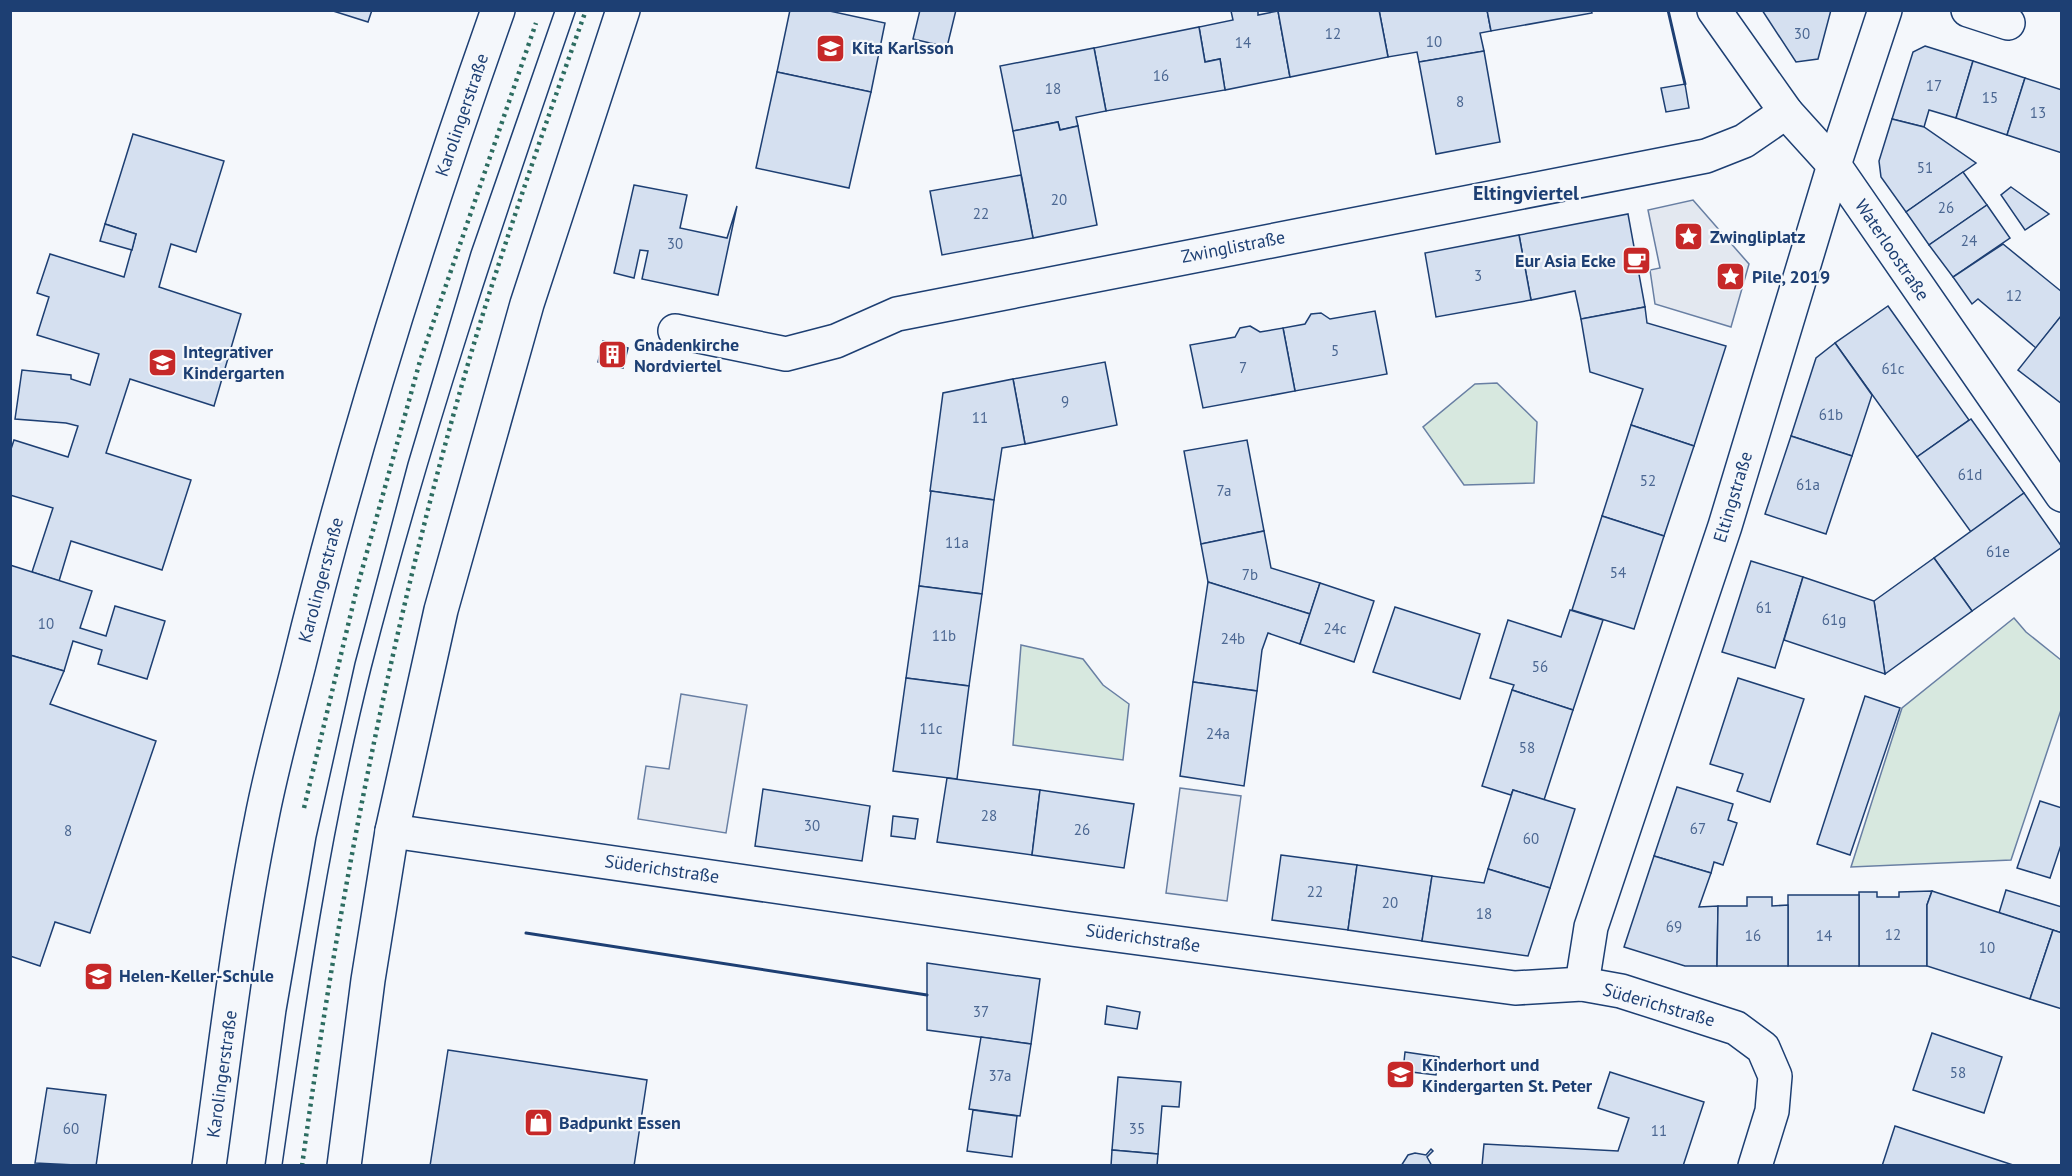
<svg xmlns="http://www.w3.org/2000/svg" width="2072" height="1176" font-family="'PT Sans',sans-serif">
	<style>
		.green { fill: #d7e8df; stroke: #687fa3; stroke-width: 1.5 }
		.parking { fill: #e3e8f0; stroke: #687fa3; stroke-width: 1.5 }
		.building { fill: #d5e0f0; stroke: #1d3f73; stroke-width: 1.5 }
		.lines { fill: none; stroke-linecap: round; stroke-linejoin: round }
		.minor-casing { stroke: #1d3f73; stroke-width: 36 }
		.secondary-casing { stroke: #1d3f73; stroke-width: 36 }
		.minor { stroke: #f4f7fb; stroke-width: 33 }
		.secondary { stroke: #f4f7fb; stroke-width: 33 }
		.tram { stroke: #1d3f73; stroke-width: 1.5 }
		.hedge { stroke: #2c6c60; stroke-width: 4.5; stroke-dasharray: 3 4.5; stroke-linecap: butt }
		.wall { stroke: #1d3f73; stroke-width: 3 }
		.labels { text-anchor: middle; stroke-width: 4.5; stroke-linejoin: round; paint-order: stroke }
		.number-label { font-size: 15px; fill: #4b6792 }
		.poi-label { font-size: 18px; font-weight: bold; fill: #1d3f73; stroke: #f4f7fb; text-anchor: start }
		.street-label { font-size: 18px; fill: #1d3f73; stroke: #f4f7fb }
		.neighbourhood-label { font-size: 20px; font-weight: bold; fill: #1d3f73; stroke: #f4f7fb }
	</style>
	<rect width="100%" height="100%" fill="#f4f7fb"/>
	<g class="green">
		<path d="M1497,383L1537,422L1534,483L1464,485L1423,427L1475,384Z"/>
		<path d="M2014,618L2026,632L2061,660V710L2011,860L1851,867L1902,708Z"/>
		<path d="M1021,645L1083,659L1103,685L1129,704L1123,760L1013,745Z"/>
	</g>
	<g class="parking">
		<path d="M1693,200L1749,264L1731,327L1655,304L1650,270L1660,268L1648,210Z"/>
		<path d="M681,694L747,705L726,833L638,819L646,766L669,769Z"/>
		<path d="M1180,788L1241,796L1227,901L1166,893Z"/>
	</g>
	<g class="building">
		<path d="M330,10H372L368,22Z"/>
		<path d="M790,10H825L885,23L871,92L777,72Z"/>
		<path d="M920,10H956L947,47L913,39Z"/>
		<path d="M1258,10V15L1278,11L1290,77L1225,90L1220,59L1205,62L1199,27L1233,20L1231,11Z"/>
		<path d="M1379,10H1487L1491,31L1480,33L1484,51L1419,62L1417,52L1388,57Z"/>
		<path d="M1379,10L1388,57L1290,77L1278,11Z"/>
		<path d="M1487,10H1591L1592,13L1491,31Z"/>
		<path d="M1762,10H1831L1818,59L1796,62Z"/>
		<path d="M1199,27L1205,62L1220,59L1225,90L1106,111L1094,48Z"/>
		<path d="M1925,46L1973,61L1956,118L1929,110L1924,127L1892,119L1913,52Z"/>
		<path d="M1094,48L1106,111L1076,117L1078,126L1060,130L1058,122L1013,131L1000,66Z"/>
		<path d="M1484,51L1500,142L1436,154L1419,62Z"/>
		<path d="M1973,61L2025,78L2007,135L1956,118Z"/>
		<path d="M777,72L871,92L849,188L756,168Z"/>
		<path d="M2025,78L2062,90V153L2007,135Z"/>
		<path d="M1685,84L1689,108L1666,112L1661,88Z"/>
		<path d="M1892,119L1924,127L1976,163L1906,212L1881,177L1879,161Z"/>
		<path d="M1058,122L1060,130L1078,126L1097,225L1033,238L1013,131Z"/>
		<path d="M133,134L224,161L196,252L171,244L159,287L241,314L214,406L130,379L106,453L191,480L162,570L71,541L59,581L32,572L53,508L10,495V452L14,440L68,457L78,426L66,423L15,419L22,370L71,375V379L90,385L99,354L37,335L49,297L37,293L50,254L124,277L136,234L105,224Z"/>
		<path d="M1963,172L1987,205L1929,245L1906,212Z"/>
		<path d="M1021,175L1033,238L942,255L930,191Z"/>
		<path d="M634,185L687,195L680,228L727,238L737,206L718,295L642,279L648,251L640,250L634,278L614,273Z"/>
		<path d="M2011,187L2049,214L2025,230L2001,195Z"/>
		<path d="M1987,205L2010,238L1953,277L1929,245Z"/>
		<path d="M1628,214L1645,307L1581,319L1575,291L1531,300L1519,235Z"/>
		<path d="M105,224L136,234L132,250L100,241Z"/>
		<path d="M1519,235L1531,300L1436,317L1425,253Z"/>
		<path d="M2003,244L2062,292V315L2036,348L1978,299L1972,304L1953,277Z"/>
		<path d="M1888,306L1969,420L1917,457L1835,343Z"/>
		<path d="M1645,307L1647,323L1726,346L1694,446L1631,425L1643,389L1590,372L1581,319Z"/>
		<path d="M1375,311L1387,374L1295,391L1283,328L1305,324L1311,314L1321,313L1330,319Z"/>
		<path d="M2061,316L2062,317V404L2018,370Z"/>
		<path d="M1250,326L1260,332L1283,328L1295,391L1203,408L1190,345L1235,337L1240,328Z"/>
		<path d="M603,341L628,348L623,368L598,362Z"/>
		<path d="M1835,343L1872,395L1852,456L1791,436L1816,358Z"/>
		<path d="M1105,362L1117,425L1025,444L1013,379Z"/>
		<path d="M1013,379L1025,444L1002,448L994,500L930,491L943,393Z"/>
		<path d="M1971,419L2024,493L1971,532L1917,457Z"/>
		<path d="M1631,425L1694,446L1664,536L1602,516Z"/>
		<path d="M1791,436L1852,456L1826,534L1765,514Z"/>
		<path d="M1247,440L1264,531L1201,544L1184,451Z"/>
		<path d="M931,491L994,500L982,594L919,586Z"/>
		<path d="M2024,493L2062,547L1972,611L1934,558Z"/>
		<path d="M1602,516L1664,536L1634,629L1572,610Z"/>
		<path d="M1264,531L1271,568L1320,583L1310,614L1208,582L1201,544Z"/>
		<path d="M1934,558L1972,611L1885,674L1874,601Z"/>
		<path d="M1751,561L1803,577L1775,668L1722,652Z"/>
		<path d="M10,565L92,591L80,628L106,636L115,606L165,621L147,679L98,664L102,650L73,641L64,671L10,655Z"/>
		<path d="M1803,577L1874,601L1885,674L1784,640Z"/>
		<path d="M1208,582L1310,614L1300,644L1268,633L1262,650L1257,691L1193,682Z"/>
		<path d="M1320,583L1374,601L1354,662L1300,644Z"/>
		<path d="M919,586L982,594L969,686L906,678Z"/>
		<path d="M1395,607L1480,634L1460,699L1373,672Z"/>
		<path d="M1570,610L1603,620L1573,710L1512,690L1514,685L1490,678L1508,620L1561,637Z"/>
		<path d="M10,655L64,671L50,704L156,741L90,933L55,922L40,966L10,956Z"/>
		<path d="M906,678L969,686L957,779L893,771Z"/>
		<path d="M1738,678L1804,699L1770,802L1737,791L1743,774L1710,764Z"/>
		<path d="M1193,682L1257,691L1244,786L1180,776Z"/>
		<path d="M1512,690L1573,710L1544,800L1513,790L1511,795L1482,786Z"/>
		<path d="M1865,696L1900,708L1850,855L1817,844Z"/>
		<path d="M947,778L1040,790L1032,855L937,842Z"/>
		<path d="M1677,787L1733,804L1728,820L1737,823L1723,865L1714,862L1711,873L1654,856Z"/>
		<path d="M763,789L870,806L862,861L755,846Z"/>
		<path d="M1040,790L1134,804L1124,868L1032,855Z"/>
		<path d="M1513,790L1575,809L1550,888L1488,869Z"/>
		<path d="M2040,801L2062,808V842L2050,878L2017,868Z"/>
		<path d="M893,816L918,819L915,839L891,836Z"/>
		<path d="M1281,855L1357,865L1348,930L1272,920Z"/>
		<path d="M1654,856L1711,873L1699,907L1718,906L1717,966H1685L1624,947Z"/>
		<path d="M1357,865L1432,876L1422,941L1348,930Z"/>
		<path d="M1488,869L1550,888L1528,956L1422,941L1432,876L1484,883Z"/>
		<path d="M2006,890L2062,907V933L1999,913Z"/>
		<path d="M1932,891L1927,905V966H1859V892H1877V897H1899V892Z"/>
		<path d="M1932,891L2053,930L2030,999L1927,966V905Z"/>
		<rect x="1788" y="895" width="71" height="71"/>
		<path d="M1747,897H1772V906L1788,905V966H1717L1718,906H1747Z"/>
		<path d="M2053,930L2062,933V1009L2030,999Z"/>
		<path d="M927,963L1040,979L1031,1044L927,1030Z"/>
		<path d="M1107,1006L1140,1012L1137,1029L1105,1024Z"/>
		<path d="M1932,1033L2002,1057L1984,1113L1913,1090Z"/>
		<path d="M981,1037L1031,1044L1020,1116L969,1109Z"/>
		<path d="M448,1050L647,1080L634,1166H430Z"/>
		<path d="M1405,1052L1439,1057L1436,1075L1403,1071Z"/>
		<path d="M1610,1072L1704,1102L1683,1166H1482L1484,1144L1618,1151L1629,1118L1598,1108Z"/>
		<path d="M1118,1077L1181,1082L1179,1107L1162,1106L1158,1154L1112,1150Z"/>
		<path d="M47,1088L106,1095L96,1166L35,1163Z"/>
		<path d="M973,1110L1017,1116L1012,1157L967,1151Z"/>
		<path d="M1895,1126L2016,1166H1882Z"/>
		<path d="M1431,1149L1433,1151L1427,1157L1432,1166H1401L1408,1155L1415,1153L1426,1155Z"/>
		<path d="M1112,1150L1158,1154L1157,1166H1111Z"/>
	</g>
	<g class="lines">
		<defs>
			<g id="minor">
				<path d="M1714,10L1786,112L1834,165L2062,495"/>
				<path d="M1968,10L2008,23"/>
				<path d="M675,331L786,354L836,341L897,314L1706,156L1744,141L1786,112"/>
				<path d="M392,831L1071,929L1515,988L1582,984L1621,991L1736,1028L1763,1048L1775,1076L1772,1111L1755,1166"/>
				<path d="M1582,984L1591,927L1725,526L1834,165L1885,10"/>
			</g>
			<g id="secondary">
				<path d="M209,1166C225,1051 238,935 261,822C271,769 286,716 299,664C353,443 422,225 498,10"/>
				<path d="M344,1166L368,980L392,831L441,610L527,304L623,10"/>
			</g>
		</defs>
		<use href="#minor" class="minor-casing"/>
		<use href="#secondary" class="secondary-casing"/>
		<use href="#minor" class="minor"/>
		<use href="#secondary" class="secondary"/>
		<g class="tram">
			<path d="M265,1166L286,1012L316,838L355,663L408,463L471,252L555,10"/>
			<path d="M282,1166C306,999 330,832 371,669C428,446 501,228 576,10"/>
		</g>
		<g class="hedge">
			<path d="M304,808L357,588L420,361L536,23"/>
			<path d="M302,1166C342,871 402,572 491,288C521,195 553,102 586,10"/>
		</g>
		<g class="wall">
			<path d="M1668,10L1685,84"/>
			<path d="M526,933L927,995"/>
		</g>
	</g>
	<defs>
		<symbol id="school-square" viewBox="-11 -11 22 22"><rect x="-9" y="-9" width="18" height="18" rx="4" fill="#c62828" stroke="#f4f7fb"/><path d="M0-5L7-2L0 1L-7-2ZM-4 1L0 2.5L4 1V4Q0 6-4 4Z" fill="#fff"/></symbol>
		<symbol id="sight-square" viewBox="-11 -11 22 22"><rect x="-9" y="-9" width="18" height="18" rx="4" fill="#c62828" stroke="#f4f7fb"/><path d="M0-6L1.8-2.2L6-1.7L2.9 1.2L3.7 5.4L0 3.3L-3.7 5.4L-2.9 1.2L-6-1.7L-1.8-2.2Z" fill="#fff"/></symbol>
		<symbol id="cafe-square" viewBox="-11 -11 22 22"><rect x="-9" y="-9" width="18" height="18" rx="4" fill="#c62828" stroke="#f4f7fb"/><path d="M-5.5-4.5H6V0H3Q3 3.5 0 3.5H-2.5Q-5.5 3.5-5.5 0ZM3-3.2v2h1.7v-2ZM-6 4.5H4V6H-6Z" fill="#fff"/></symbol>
		<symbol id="building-square" viewBox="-11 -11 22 22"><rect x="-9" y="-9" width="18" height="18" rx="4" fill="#c62828" stroke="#f4f7fb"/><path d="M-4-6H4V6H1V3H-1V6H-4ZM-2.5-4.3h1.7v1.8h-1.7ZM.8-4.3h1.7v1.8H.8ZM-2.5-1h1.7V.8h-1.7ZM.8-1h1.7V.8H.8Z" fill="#fff"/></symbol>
		<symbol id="university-square" viewBox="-11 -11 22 22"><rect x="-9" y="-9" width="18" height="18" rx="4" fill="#c62828" stroke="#f4f7fb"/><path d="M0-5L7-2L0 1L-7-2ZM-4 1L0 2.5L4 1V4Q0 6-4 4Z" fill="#fff"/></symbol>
		<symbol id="shop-square" viewBox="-11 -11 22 22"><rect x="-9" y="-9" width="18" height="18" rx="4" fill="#c62828" stroke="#f4f7fb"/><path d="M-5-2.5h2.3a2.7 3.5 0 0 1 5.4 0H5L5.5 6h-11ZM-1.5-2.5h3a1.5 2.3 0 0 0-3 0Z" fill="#fff"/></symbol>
	</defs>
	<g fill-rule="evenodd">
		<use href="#school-square" x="814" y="32" width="33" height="33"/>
		<use href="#sight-square" x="1672" y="220" width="33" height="33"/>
		<use href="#cafe-square" x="1620" y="244" width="33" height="33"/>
		<use href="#sight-square" x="1714" y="260" width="33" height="33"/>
		<use href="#building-square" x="596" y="338" width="33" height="33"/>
		<use href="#school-square" x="146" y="346" width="33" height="33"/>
		<use href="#university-square" x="82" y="960" width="33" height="33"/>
		<use href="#school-square" x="1384" y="1058" width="33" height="33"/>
		<use href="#shop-square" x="522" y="1106" width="33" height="33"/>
	</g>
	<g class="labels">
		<g class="number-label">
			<text x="1333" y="39">12</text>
			<text x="1802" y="39">30</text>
			<text x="1434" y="47">10</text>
			<text x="1243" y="48">14</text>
			<text x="1161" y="81">16</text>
			<text x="1934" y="91">17</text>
			<text x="1053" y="94">18</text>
			<text x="1990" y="103">15</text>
			<text x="1460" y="107">8</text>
			<text x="2038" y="118">13</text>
			<text x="1925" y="173">51</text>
			<text x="1059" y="205">20</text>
			<text x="1946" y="213">26</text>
			<text x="981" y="219">22</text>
			<text x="1969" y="246">24</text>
			<text x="675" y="249">30</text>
			<text x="1478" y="281">3</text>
			<text x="2014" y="301">12</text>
			<text x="1335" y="356">5</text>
			<text x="1243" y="373">7</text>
			<text x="1893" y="374">61c</text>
			<text x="1065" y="407">9</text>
			<text x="1831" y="420">61b</text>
			<text x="980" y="423">11</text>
			<text x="1970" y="480">61d</text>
			<text x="1648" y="486">52</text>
			<text x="1808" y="490">61a</text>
			<text x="1224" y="496">7a</text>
			<text x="957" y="548">11a</text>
			<text x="1998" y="557">61e</text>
			<text x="1618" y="578">54</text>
			<text x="1250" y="580">7b</text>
			<text x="1764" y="613">61</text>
			<text x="1834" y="625">61g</text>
			<text x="46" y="629">10</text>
			<text x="1335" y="634">24c</text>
			<text x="944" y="641">11b</text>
			<text x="1233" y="644">24b</text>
			<text x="1540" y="672">56</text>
			<text x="931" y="734">11c</text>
			<text x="1218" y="739">24a</text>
			<text x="1527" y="753">58</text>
			<text x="989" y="821">28</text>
			<text x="812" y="831">30</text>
			<text x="1698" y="834">67</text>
			<text x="1082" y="835">26</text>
			<text x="68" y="836">8</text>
			<text x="1531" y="844">60</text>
			<text x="1315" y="897">22</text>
			<text x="1390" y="908">20</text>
			<text x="1484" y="919">18</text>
			<text x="1674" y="932">69</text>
			<text x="1893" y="940">12</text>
			<text x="1753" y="941">16</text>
			<text x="1824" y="941">14</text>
			<text x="1987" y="953">10</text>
			<text x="981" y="1017">37</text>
			<text x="1958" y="1078">58</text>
			<text x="1000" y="1081">37a</text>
			<text x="71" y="1134">60</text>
			<text x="1137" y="1134">35</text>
			<text x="1659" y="1136">11</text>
		</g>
		<g class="poi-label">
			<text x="852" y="54">Kita Karlsson</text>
			<text x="1710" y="243">Zwingliplatz</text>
			<text x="1616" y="267" text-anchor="end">Eur Asia Ecke</text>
			<text x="1752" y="283">Pile, 2019</text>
			<text x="634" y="351">Gnadenkirche<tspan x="634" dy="21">Nordviertel</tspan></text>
			<text x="183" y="358">Integrativer<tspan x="183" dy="21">Kindergarten</tspan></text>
			<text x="119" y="982">Helen-Keller-Schule</text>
			<text x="1422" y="1071">Kinderhort und<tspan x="1422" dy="21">Kindergarten St. Peter</tspan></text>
			<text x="559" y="1129">Badpunkt Essen</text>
		</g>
		<g class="street-label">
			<text transform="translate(462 115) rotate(-71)" y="6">Karolingerstraße</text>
			<text transform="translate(1233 247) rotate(-11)" y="6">Zwinglistraße</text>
			<text transform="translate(1892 250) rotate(56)" y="6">Waterloostraße</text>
			<text transform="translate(1733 497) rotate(-73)" y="6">Eltingstraße</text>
			<text transform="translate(321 580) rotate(-75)" y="6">Karolingerstraße</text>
			<text transform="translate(662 869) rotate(8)" y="6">Süderichstraße</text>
			<text transform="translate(1143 938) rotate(8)" y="6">Süderichstraße</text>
			<text transform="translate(1659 1005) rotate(16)" y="6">Süderichstraße</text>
			<text transform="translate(222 1074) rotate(-82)" y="6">Karolingerstraße</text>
		</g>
		<g class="neighbourhood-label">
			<text x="1526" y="200">Eltingviertel</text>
		</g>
	</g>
	<rect width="2072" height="1176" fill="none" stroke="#1d3f73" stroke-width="24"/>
</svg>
